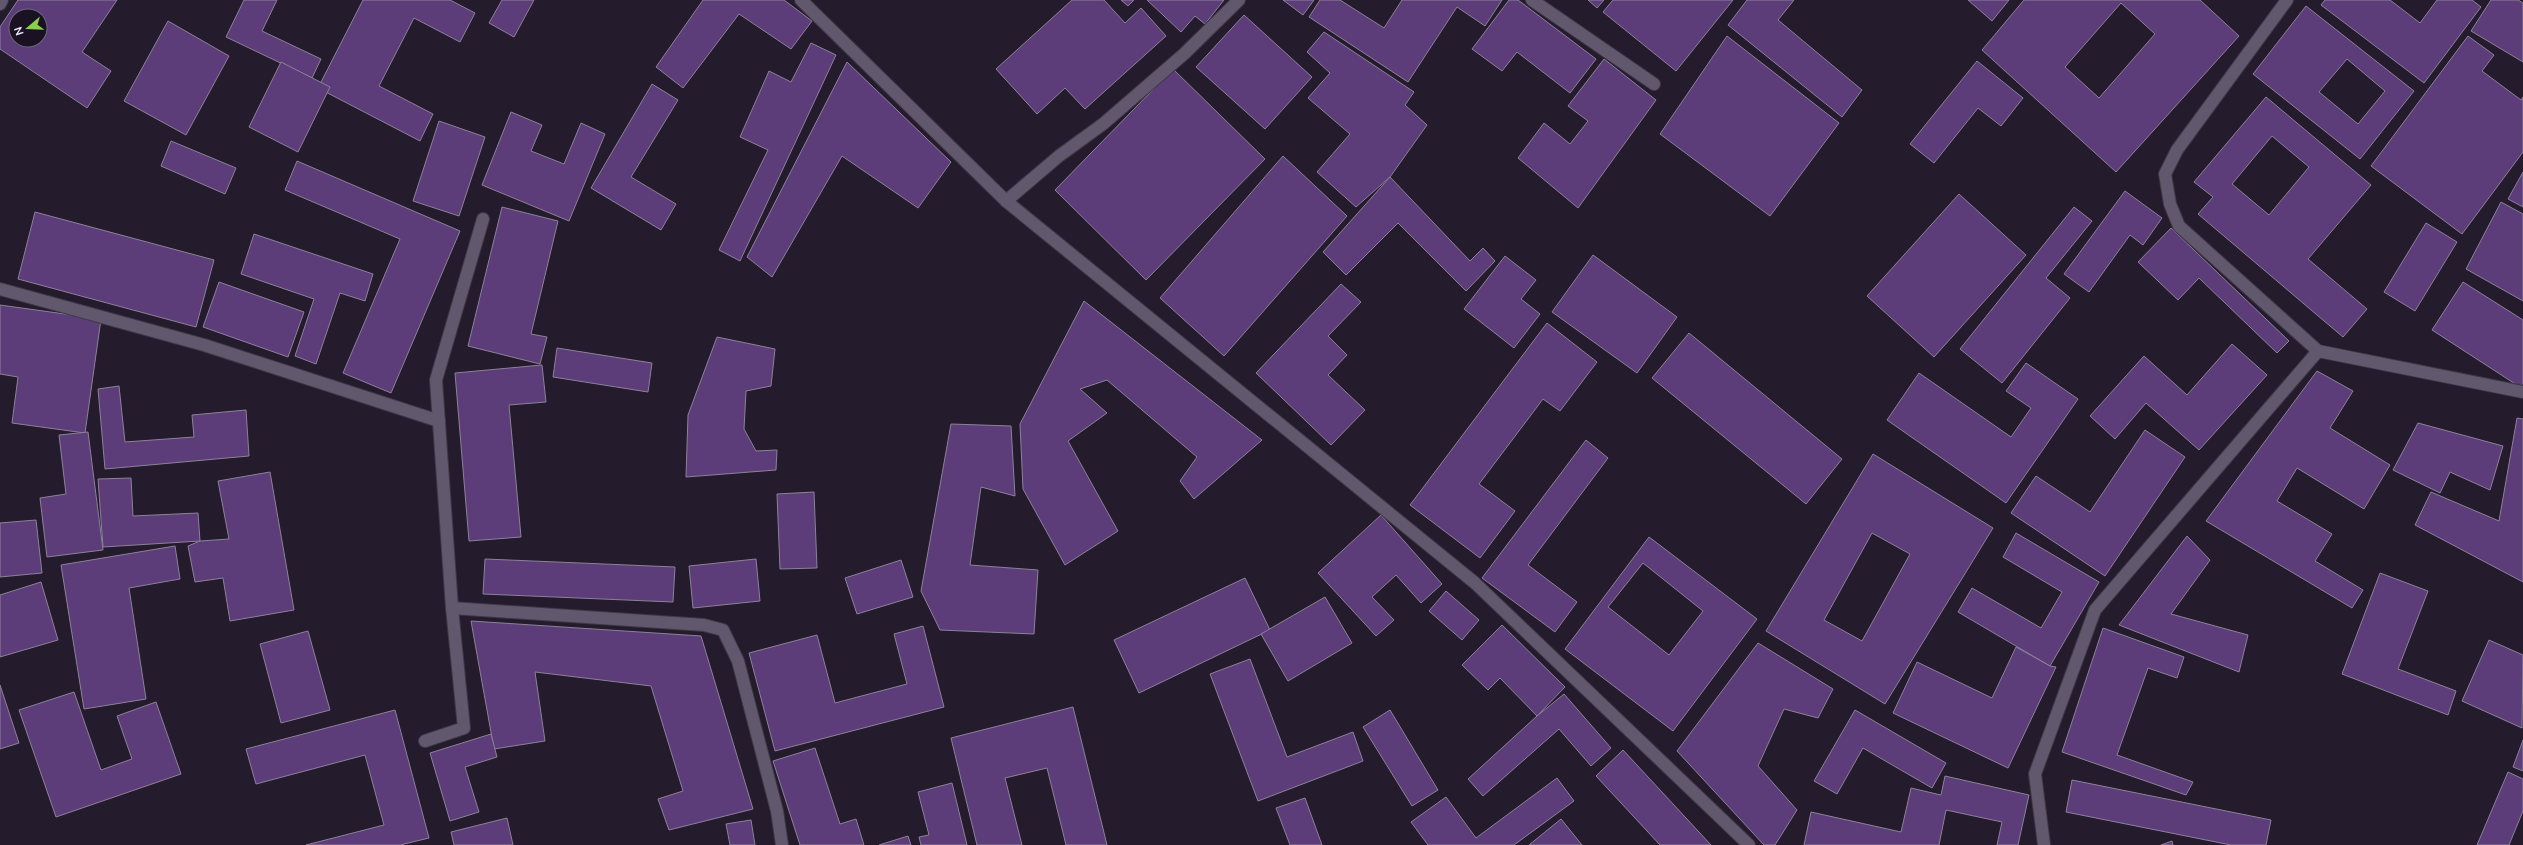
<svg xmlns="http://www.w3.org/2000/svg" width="2523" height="845" font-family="'Nunito Sans',sans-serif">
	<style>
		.building { fill: #5c3d7a; stroke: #8c8298; fill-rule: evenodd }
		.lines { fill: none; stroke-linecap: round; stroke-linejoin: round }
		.street-casing { stroke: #3e3846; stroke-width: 14 }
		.secondary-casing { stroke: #3e3846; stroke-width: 14 }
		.street { stroke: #62586e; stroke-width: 12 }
		.secondary { stroke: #62586e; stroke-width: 12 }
	</style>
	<rect width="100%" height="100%" fill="#241b2d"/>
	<g class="building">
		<path d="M18,0H117L82,52L111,71L87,108L0,49V27ZM16,16H40V40H16Z"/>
		<path d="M244,0H277L262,31L321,59L312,78L226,37Z"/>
		<path d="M363,0H450L475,13L460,42L414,18L379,86L433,114L420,141L318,88Z"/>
		<path d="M502,0H534L514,37L489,23Z"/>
		<path d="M703,0H784L812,21L791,49L739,14L683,88L656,67Z"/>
		<path d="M1072,0H1104L1125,23L1141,8L1166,36L1085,109L1065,88L1037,114L996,69Z"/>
		<path d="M1121,0H1134L1128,6Z"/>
		<path d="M1147,0H1224L1205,24L1195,16L1181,32Z"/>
		<path d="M1283,0H1314L1303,15Z"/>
		<path d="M1320,0H1340L1384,28L1402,0H1502L1485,26L1457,7L1408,82L1309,17Z"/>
		<path d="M1509,0H1518L1596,59L1570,93L1517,52L1502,71L1472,49Z"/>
		<path d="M1588,0H1604L1597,8Z"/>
		<path d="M1613,0H1733L1676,71L1603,12Z"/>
		<path d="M1747,0H1794L1778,20L1862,90L1842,117L1728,25Z"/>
		<path d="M1968,0H2009L1992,21Z"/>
		<path d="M2024,0H2200L2239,36L2116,172L1982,50ZM2121,3L2155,34L2099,98L2065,67Z"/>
		<path d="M2325,0H2390L2420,23L2437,0H2472L2481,7L2424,83L2321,5Z"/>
		<path d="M2491,0H2518L2523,3V62L2471,31Z"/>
		<path d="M2306,6L2414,91L2360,159L2253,74ZM2347,59L2385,91L2358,124L2319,92Z"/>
		<path d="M1244,15L1312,77L1265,129L1196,67Z"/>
		<path d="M168,21L229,56L186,135L124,101Z"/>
		<path d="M1324,32L1414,92L1405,105L1427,125L1390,177L1356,207L1317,172L1350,134L1308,98L1330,73L1307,52Z"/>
		<path d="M1727,36L1839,123L1770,216L1660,134Z"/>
		<path d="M2468,36L2494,55L2482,71L2521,100L2523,97V152L2462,234L2371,166Z"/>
		<path d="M811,43L836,55L740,261L719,250L768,150L740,137L769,71L791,82Z"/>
		<path d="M1604,59L1656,100L1578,208L1518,158L1544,123L1570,144L1588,121L1568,106Z"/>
		<path d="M1977,61L2023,98L2001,126L1978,108L1934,163L1910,144Z"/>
		<path d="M281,62L330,87L298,152L249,127Z"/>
		<path d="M847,62L951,162L918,208L842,156L772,277L747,257Z"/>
		<path d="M1173,69L1265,159L1146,280L1055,190Z"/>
		<path d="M652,84L678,100L631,177L676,204L661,230L591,188Z"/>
		<path d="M2266,97L2371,185L2308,259L2367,309L2343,337L2198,214L2213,197L2194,182ZM2272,136L2309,167L2269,215L2232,184Z"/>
		<path d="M511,112L542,125L531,151L564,164L581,123L605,134L569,221L482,185Z"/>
		<path d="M439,121L485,137L459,216L413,201Z"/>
		<path d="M171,141L236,168L225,194L161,166Z"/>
		<path d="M1283,156L1347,216L1224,356L1160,298Z"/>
		<path d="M297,161L460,231L391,393L343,373L400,239L285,190Z"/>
		<path d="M2523,172V207L2508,199Z"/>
		<path d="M1390,177L1470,261L1483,248L1495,261L1466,291L1398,223L1346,275L1323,252Z"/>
		<path d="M2125,191L2162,218L2143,245L2130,235L2089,292L2064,274Z"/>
		<path d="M1959,194L2026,255L1934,357L1867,296Z"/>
		<path d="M2501,202L2523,214V301L2466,269Z"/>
		<path d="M502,207L558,221L531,334L547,337L540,364L468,346Z"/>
		<path d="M2074,207L2092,221L2046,278L2070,298L2002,383L1960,349Z"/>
		<path d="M35,212L214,260L196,327L18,279Z"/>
		<path d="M2426,223L2457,242L2415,311L2384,292Z"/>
		<path d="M2171,228L2289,341L2277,353L2199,278L2178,300L2138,262Z"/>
		<path d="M254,234L373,274L365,301L340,293L316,364L295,356L314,299L241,274Z"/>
		<path d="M1593,255L1677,317L1637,373L1552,312Z"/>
		<path d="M1505,256L1536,280L1521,299L1540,314L1514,348L1464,309Z"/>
		<path d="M219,282L304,312L288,357L203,327Z"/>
		<path d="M2463,282L2523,320V389L2432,330Z"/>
		<path d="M1341,284L1361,302L1328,336L1347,355L1328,375L1365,410L1331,445L1256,373Z"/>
		<path d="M1084,301L1262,440L1194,499L1180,481L1197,457L1107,380L1080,389L1107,413L1068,441L1118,531L1065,565L1023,489L1020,424Z"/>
		<path d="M0,305L101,319L85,433L12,423L18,377L0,374Z"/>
		<path d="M1547,323L1597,362L1560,411L1543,399L1479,484L1515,511L1480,558L1410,505Z"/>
		<path d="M1689,333L1842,459L1806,504L1652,378Z"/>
		<path d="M717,337L775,349L771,386L746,391L744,429L756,451L777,450L776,470L686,477L688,415Z"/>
		<path d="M2232,344L2267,375L2199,450L2146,403L2115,439L2090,416L2144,356L2187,395Z"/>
		<path d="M557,348L652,363L648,392L553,377Z"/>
		<path d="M2026,363L2078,399L2006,503L1887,420L1919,373L2011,437L2031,408L2006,391Z"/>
		<path d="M542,365L546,402L509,405L521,537L469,541L455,373Z"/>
		<path d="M2317,371L2353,391L2330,428L2390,465L2364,509L2297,468L2277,501L2332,534L2315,561L2363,590L2352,608L2206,521Z"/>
		<path d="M119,386L125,442L194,437L192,415L246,410L249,456L105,469L98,389Z"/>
		<path d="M2517,418L2523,419V582L2415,525L2431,492L2499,521Z"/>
		<path d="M2418,423L2503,446L2490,490L2450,472L2440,493L2393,470Z"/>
		<path d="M951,424L1011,426L1015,496L981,487L970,565L1038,570L1034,634L940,630L921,591Z"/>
		<path d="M2145,430L2185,457L2105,576L2011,513L2036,476L2090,512Z"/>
		<path d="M88,432L103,550L47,557L40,498L66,494L59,435Z"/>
		<path d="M1586,440L1608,458L1528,565L1577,602L1555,632L1482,578Z"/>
		<path d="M1873,454L1993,528L1885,704L1766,631ZM1872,533L1910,554L1862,641L1824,620Z"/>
		<path d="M270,472L294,610L230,621L223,578L195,582L188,546L200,541L229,539L218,481Z"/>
		<path d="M131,478L133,516L198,513L200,541L103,547L98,479Z"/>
		<path d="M814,492L817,568L780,569L777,494Z"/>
		<path d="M1381,515L1442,584L1421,603L1396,575L1372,597L1394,620L1376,636L1318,573Z"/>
		<path d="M36,520L42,573L0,577V523Z"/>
		<path d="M2016,533L2099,582L2050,666L1958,612L1972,588L2041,628L2062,592L2003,557Z"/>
		<path d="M2187,536L2210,560L2171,614L2248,635L2239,672L2119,625Z"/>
		<path d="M1649,537L1757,619L1673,731L1565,649ZM1643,563L1703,611L1669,655L1608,607Z"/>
		<path d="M175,546L180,579L129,588L146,699L84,709L61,565Z"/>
		<path d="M485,559L675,567L673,602L483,594Z"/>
		<path d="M756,559L760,601L693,608L689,566Z"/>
		<path d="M901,560L913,597L857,614L845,578Z"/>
		<path d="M2380,573L2428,591L2398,669L2456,691L2448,715L2342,674Z"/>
		<path d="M1245,578L1270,630L1139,693L1114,640Z"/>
		<path d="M41,582L58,640L0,657V595Z"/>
		<path d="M1446,591L1479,620L1462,640L1429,611Z"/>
		<path d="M1325,597L1352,643L1288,681L1261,634Z"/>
		<path d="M471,621L701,636L753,809L669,830L658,799L683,791L651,686L535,672L545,741L494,749Z"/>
		<path d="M1502,625L1565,687L1537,716L1500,678L1488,690L1462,665Z"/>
		<path d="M923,626L944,707L775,751L749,653L817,635L835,703L907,684L894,634Z"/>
		<path d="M2103,628L2184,657L2177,678L2148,668L2117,755L2193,782L2186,795L2062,752Z"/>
		<path d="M308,631L330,710L281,723L260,644Z"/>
		<path d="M2489,640L2523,655L2522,728L2462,701Z"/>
		<path d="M1758,643L1833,689L1818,718L1784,709L1758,766L1797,810L1775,845H1764L1677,751Z"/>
		<path d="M2016,647L2050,666L2056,667L2008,768L1893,713L1917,662L1992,698Z"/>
		<path d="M1250,659L1287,757L1353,732L1363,761L1258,801L1210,674Z"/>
		<path d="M0,685L19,743L0,749Z"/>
		<path d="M74,692L101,770L132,759L117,716L156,702L181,774L56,817L19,710Z"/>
		<path d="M1564,694L1611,748L1591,766L1559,729L1483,796L1468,779L1537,716Z"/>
		<path d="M1073,707L1107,845H1066L1047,768L1005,778L1022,845H977L951,738Z"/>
		<path d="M395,710L429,838L400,845H306L384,825L365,755L256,784L246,749Z"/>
		<path d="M1390,710L1438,790L1412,806L1363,727Z"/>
		<path d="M1855,710L1946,763L1932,788L1863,748L1837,794L1814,781Z"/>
		<path d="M491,734L497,757L465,767L479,812L450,821L430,753Z"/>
		<path d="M2523,740V771L2513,767Z"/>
		<path d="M815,748L840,824L856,819L864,845H800L773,761Z"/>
		<path d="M1623,750L1711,845H1660L1596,776Z"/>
		<path d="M2508,772L2523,779V811L2509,845H2477Z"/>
		<path d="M1945,776L2029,795L2018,845H1997L2002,822L1946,810L1939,845H1804L1811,812L1901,832L1911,788L1941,795Z"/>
		<path d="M1557,778L1574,801L1514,845H1428L1411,822L1446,797L1476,838Z"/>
		<path d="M2072,780L2271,820L2266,845H2231L2066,812Z"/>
		<path d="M952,783L967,845H921L919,837L929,835L918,792Z"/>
		<path d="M1305,798L1322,845H1290L1276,808Z"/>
		<path d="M507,818L513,845H454L451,832Z"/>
		<path d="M1561,819L1582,845H1529Z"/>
		<path d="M751,820L755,845H730L726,824Z"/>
		<path d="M908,836L911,845H879Z"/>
		<path d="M2172,841L2173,845H2161Z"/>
	</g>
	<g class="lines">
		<defs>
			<g id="street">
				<path d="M801,0L1006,201L1475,583L1749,845"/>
				<path d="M1532,0L1654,84"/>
				<path d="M2287,0L2177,150L2165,174L2170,204L2179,226L2318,351"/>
				<path d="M1006,201L1059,156L1103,124L1184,54L1239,0"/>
				<path d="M0,289L204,345L439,421"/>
				<path d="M452,608L436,380L483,219"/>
				<path d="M425,741L464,728L452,608L704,625L723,630L738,661L777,811L782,845"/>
				<path d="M2044,845L2035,774L2095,610L2318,351L2523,392"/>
			</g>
			<path id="secondary" d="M0,4L2,0"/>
		</defs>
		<use href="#street" class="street-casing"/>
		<use href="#secondary" class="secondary-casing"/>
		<use href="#street" class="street"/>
		<use href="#secondary" class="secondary"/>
	</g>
	<g transform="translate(28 28) rotate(251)"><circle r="19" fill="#1a1223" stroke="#6f6877"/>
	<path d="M0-3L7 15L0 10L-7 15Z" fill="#89cf49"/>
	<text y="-6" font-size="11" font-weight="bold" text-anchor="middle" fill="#eee9f5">N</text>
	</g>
</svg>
